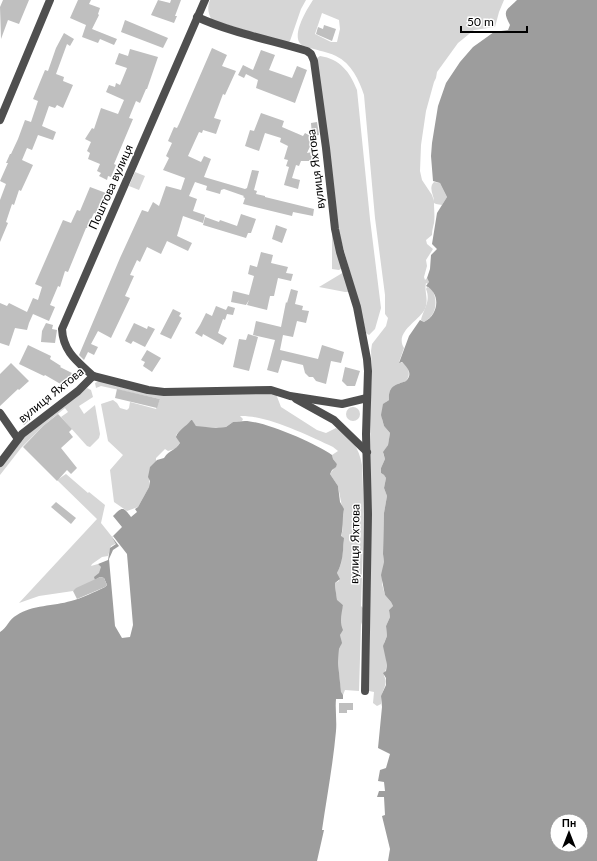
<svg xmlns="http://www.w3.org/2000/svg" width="597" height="861" font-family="Lato,sans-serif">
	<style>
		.green { fill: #d6d6d6; fill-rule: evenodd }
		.water { fill: #9d9d9d; fill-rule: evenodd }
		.pier { fill: #fff }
		.building { fill: #bfbfbf }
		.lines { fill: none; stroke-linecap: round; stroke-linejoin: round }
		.street { stroke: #4f4f4f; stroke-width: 8 }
		.labels { text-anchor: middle; stroke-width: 3; stroke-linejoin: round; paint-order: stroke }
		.street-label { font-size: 12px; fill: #000; stroke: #fff }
	</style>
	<rect width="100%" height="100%" fill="#fff"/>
	<g class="green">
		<path d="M210,0H306L301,9L290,41L287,43L212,20C208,14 207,7 210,0Z"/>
		<path d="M313,0H504L499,12L495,27L474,30L458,43L437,72L436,78L434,82L426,111L421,145L420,171L422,180L432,195L434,201C434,195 428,188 434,182L440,183L447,197L442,205L436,204L434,203C434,209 435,217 434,223C433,228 432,230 432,235L426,240L427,244L433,249L426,260L427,266L424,277L425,280L427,278L429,282L428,284L426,283C424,292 429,299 425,309C419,321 394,332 404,348L399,362C408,363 412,374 406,381C396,385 388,385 389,400L386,402L382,419L384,426L390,433L388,445L383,453L385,459L381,468V473L384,475L386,478L384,488L387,496L384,513L383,554L384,562L382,584L385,595L391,602L393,606L389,610L390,617L386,626L387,636L384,643L387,665L384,676C388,682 384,688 382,694C381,697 381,701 381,704L377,706L373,703L374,692L369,691L371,514L370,416L372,371L371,351L372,344L386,326L388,318L385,314V295L375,218L364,95C359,80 352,64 336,56C326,51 314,50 304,46C288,40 307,9 313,0ZM322,13L339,20L340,29L337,42H331L315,34Z"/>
		<path d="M320,56C340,59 350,72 357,90L370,219L381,308L375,329L369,335L366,333L360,307L339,233L316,61L317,58Z"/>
		<path d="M135,172L145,176L139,190L129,186Z"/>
		<path d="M332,234H334L342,268L339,270L332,269Z"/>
		<path d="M344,272L350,292H345L319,287Z"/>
		<path d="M427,287L432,289C438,301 437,315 424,322L421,320C424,308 431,301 426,289Z"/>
		<path d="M99,381L148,392H262L276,394L281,407L317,430L326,433L336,428C351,435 359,448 362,465L364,514L361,606L363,608L362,622L361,625L359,691L345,690L343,695L341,694L338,663L339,649L341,645L340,635L341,632V611L343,605L337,601L335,586V583L339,581L337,573L341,564L344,543L343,537H341L343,528V512L338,486L330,474L337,464L333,459L332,455L338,451L333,447C309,436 267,415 240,416L243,419L242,421L233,422L226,427L219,428L199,427L196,426L191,420L187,426L179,432L176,435L180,443L175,449L168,451L165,449L156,458V462L150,469L149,487L138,507L127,511L114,502L110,470L123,455L108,441L101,404L113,400L117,403L120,408L127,410L129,408L130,402L156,409L160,399L101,386L96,388L95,383Z"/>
		<path d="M87,388L91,390L93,397L79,406L84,414L95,405L100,434L99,438L90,447L87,446L61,417L68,412L65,408L43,426L21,448L0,475V465L23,435Z"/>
		<circle cx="353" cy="414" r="7"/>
		<path d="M66,474L88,493L89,492L105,505L101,523L117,543L111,546L108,556L102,557L92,564L91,566L98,564L101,567V571L95,580L73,591L39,596L19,603L97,519L57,480Z"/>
	</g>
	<g class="water">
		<path d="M517,0H597V861H388L390,849L382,816L385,815L384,797H377L379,791H385L384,782L378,781L380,770L386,768L390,754L378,748L382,707L381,696L386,685V678L383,673L386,671L387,665L383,646L387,636L386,626L390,617L389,610L393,606L391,602L385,595L381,575L384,562L383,554L384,513L387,496L384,488L386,478L384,475L381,473V468L385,459L383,452L388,445L390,433L384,426L381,415L383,404L389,400C388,385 396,385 406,381C413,374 408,368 402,362L399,363L409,336L420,320L424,322C439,315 441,293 426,286L429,282L427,278L430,269L431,255L437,249L432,244L437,213L447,197L440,183L433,181L431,156L432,143L438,106L446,83L460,62L473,47L494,32L508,30L510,25C502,10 506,11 517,0ZM557,821H581V845H557Z"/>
		<path d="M191,420H192L196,426L216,428L226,427L233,422C237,422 241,421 245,421C264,421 317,444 332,455L333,459L337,464L336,467L332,470L330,474L338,486L340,502L344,509C342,515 344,526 341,536L344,538C343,550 343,563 337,573L340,579L335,583V586L337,600L343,605C342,612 339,622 343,630L340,635L342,643L339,649L338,663L341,692L343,695V699H336C335,710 337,720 336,731C333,764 327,796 322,830H324L317,861H0V632C7,628 9,619 17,615C32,605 54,606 71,601C83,598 94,592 105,587L107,585L104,578L100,577L95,580L94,577L99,573L101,567L98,564L108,560L110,548L116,544L112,537L122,527L113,516C122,507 123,506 131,517L137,512L135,509L138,507L149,487L150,481L148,477L150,467L157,460L164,458C170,449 175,451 180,443L176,437C178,430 186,427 191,420Z"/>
	</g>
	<path class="pier" d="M113,536L127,554L133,625L130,637L122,638L115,626L109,559L113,550L119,546L112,537Z"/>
	<g class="building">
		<path d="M3,0H29L19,24L8,20L1,39L0,7Z"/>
		<path d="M78,0H91L89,4L100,8L98,14L99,15L92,29L117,39L114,45L100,39L98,43L82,37L86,25L70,18Z"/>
		<path d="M158,0L170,3L171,0H181L175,16H177L174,23L151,15Z"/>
		<path d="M125,20L168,38L163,48L121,32Z"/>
		<path d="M324,25L336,29L332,41L316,34L318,27L323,29Z"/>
		<path d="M64,33L74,39L70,46L67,44L56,74L64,77L63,81L73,85L63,108L57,105L55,108L49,106L42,126L56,132L53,140L38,135L32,150L27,148L22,160L33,165L21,191L19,190L14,205L12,204L6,222L8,223L0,242V200L6,184L0,181L8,163H6L10,154H11L18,139L25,120L31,122L38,101L33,99L45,70L48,71L56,48Z"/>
		<path d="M212,48L227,55L222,66L236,71L225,95L223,94L214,118L221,120L216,134L203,130L202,133L199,132L188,156L201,162L204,156L211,159L204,177L245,189L247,188L252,170L259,171L254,190L257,191L256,194L265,196V197L314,209L313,216L293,212L292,216L243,204L245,198L243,197L244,196L224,189L221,190L220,194L206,190L207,186L195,182L189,196L197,199L193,211L205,215L203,223L183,216L177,236L192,243L188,251L167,241L161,254L147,247L140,262L137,260L130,275L134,276L125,296L130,298L111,338L98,331L91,344L98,347L94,355L88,352L84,360L79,355L120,258L142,210L148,212L153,202L159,206L166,186L181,190L185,178L163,170L169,158L166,156L172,143L168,141L174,127L177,128L179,124Z"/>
		<path d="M130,49L158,57L147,89H146L140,103L136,101L129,118L133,119L114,164L116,165L111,177L108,176L107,180L99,176L101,173L97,171L100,164L88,159L90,153L87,151L91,142L85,139L92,128L94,129L101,108L118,114L124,100L106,92L109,85L115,87L116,83L120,85L127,68L115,64L119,53L128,56Z"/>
		<path d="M261,50L275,55L269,70L292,78L297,66L307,70L295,103L256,88L258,80L246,74L244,78L238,75L243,65L253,70Z"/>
		<path d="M261,113L284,121L282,127L303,136L305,133L314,138L307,153L312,152V161H301L299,166L296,165L292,178L300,180L298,189L284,185L289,167L286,166L288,160L284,159L288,146L280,142L281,138L265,133L259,151L245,146L250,130L254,131Z"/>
		<path d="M317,122L319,135L312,136L311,123Z"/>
		<path d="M90,187L106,193L97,214L94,213L87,228H86L68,272L65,271L60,287L58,286L50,305L55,307L49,321L33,314L29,323L27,330L15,328L9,346L0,343V303L7,306L9,303L27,312L33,298L38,300L42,287L35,284L63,220L71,223L77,210L80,211Z"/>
		<path d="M241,214L256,219L251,233H248L246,238L203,225L205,217L219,222L220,220L237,226Z"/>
		<path d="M276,225L287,229L282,243L272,239Z"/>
		<path d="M261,252L273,255L271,263L288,267L286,273L293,274L291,281L278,278L274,296H270L267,310L247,305L249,300L246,305L231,302L233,291L249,295L254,276L248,274L250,265L257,267Z"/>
		<path d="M291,289L298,291L295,304L303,306L302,310L309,311L306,323L297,321L293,337L283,335L280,350L318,359L322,345L344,352L341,363L331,361L326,384L316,381L313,377H309L305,373L303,365L282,360L278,373L267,370L275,340L253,335L256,321L281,327L286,302L287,303Z"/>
		<path d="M216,306L226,310L228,306L235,308L233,315L227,314L225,320L223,319L218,333L227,338L223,345L203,334L202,337L195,333L200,325L206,313L212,316Z"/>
		<path d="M173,309L181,313L179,316L182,318L171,339L160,334Z"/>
		<path d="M46,323L53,325L52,329L57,330L55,343L41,342L42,331Z"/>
		<path d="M134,323L147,329L148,326L155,329L145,347L133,341L131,344L125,341Z"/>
		<path d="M248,334L258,337L249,371L233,367L239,339L246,340Z"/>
		<path d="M28,345L51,356L50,359L61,366L60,367L72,373L64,386L45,375L44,376L19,364Z"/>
		<path d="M147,350L161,358L152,372L143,366L145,362L141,360Z"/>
		<path d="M11,363L29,381L19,390L18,389L0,406V374Z"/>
		<path d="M345,367L360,371L355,386H347L342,381Z"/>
		<path d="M117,389L160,399L157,408L115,398Z"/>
		<path d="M27,412L32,418L24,425L19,419Z"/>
		<path d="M58,414L72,429L69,432L73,437L61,448L77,468L71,474L67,470L57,481L23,447L43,426Z"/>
		<path d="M56,502L76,518L71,524L51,507Z"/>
		<path d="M100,577L104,578L107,585L105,587L77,599L73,591L76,588Z"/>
		<path d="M339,703H353V710H347V713H339Z"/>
	</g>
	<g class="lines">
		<g class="street">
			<path d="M197,17C232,33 271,40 307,51L311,54L314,61L326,148L335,229L340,252L357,307L367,359L368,371L366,434L368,514L365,691"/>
			<path d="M0,120L50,0"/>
			<path d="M93,376C78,362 63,352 62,329L205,0"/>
			<path d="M93,376L148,390L164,392L271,390L290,396L342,404L367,398"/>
			<path d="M296,399L334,420L367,452"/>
			<path d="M0,413L18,439"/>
			<path d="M0,463L22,434L78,391L93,376"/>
		</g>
	</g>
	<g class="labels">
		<g class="street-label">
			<text transform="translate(316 169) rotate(-97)" y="4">вулиця Яхтова</text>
			<text transform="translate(111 187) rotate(-66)" y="4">Поштова вулиця</text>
			<text transform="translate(51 395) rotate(-39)" y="4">вулиця Яхтова</text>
			<text transform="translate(355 544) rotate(-89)" y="4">вулиця Яхтова</text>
		</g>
	</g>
	<g transform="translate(569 833)"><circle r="19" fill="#ffffff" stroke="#999999"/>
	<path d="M0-3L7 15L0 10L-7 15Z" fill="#000000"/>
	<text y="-6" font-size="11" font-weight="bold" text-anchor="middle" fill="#000000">Пн</text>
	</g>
	<path d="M461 26v6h66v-6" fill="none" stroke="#000000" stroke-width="2"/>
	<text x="467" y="26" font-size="12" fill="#000000" stroke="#ffffff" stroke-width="3" paint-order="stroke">50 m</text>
</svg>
